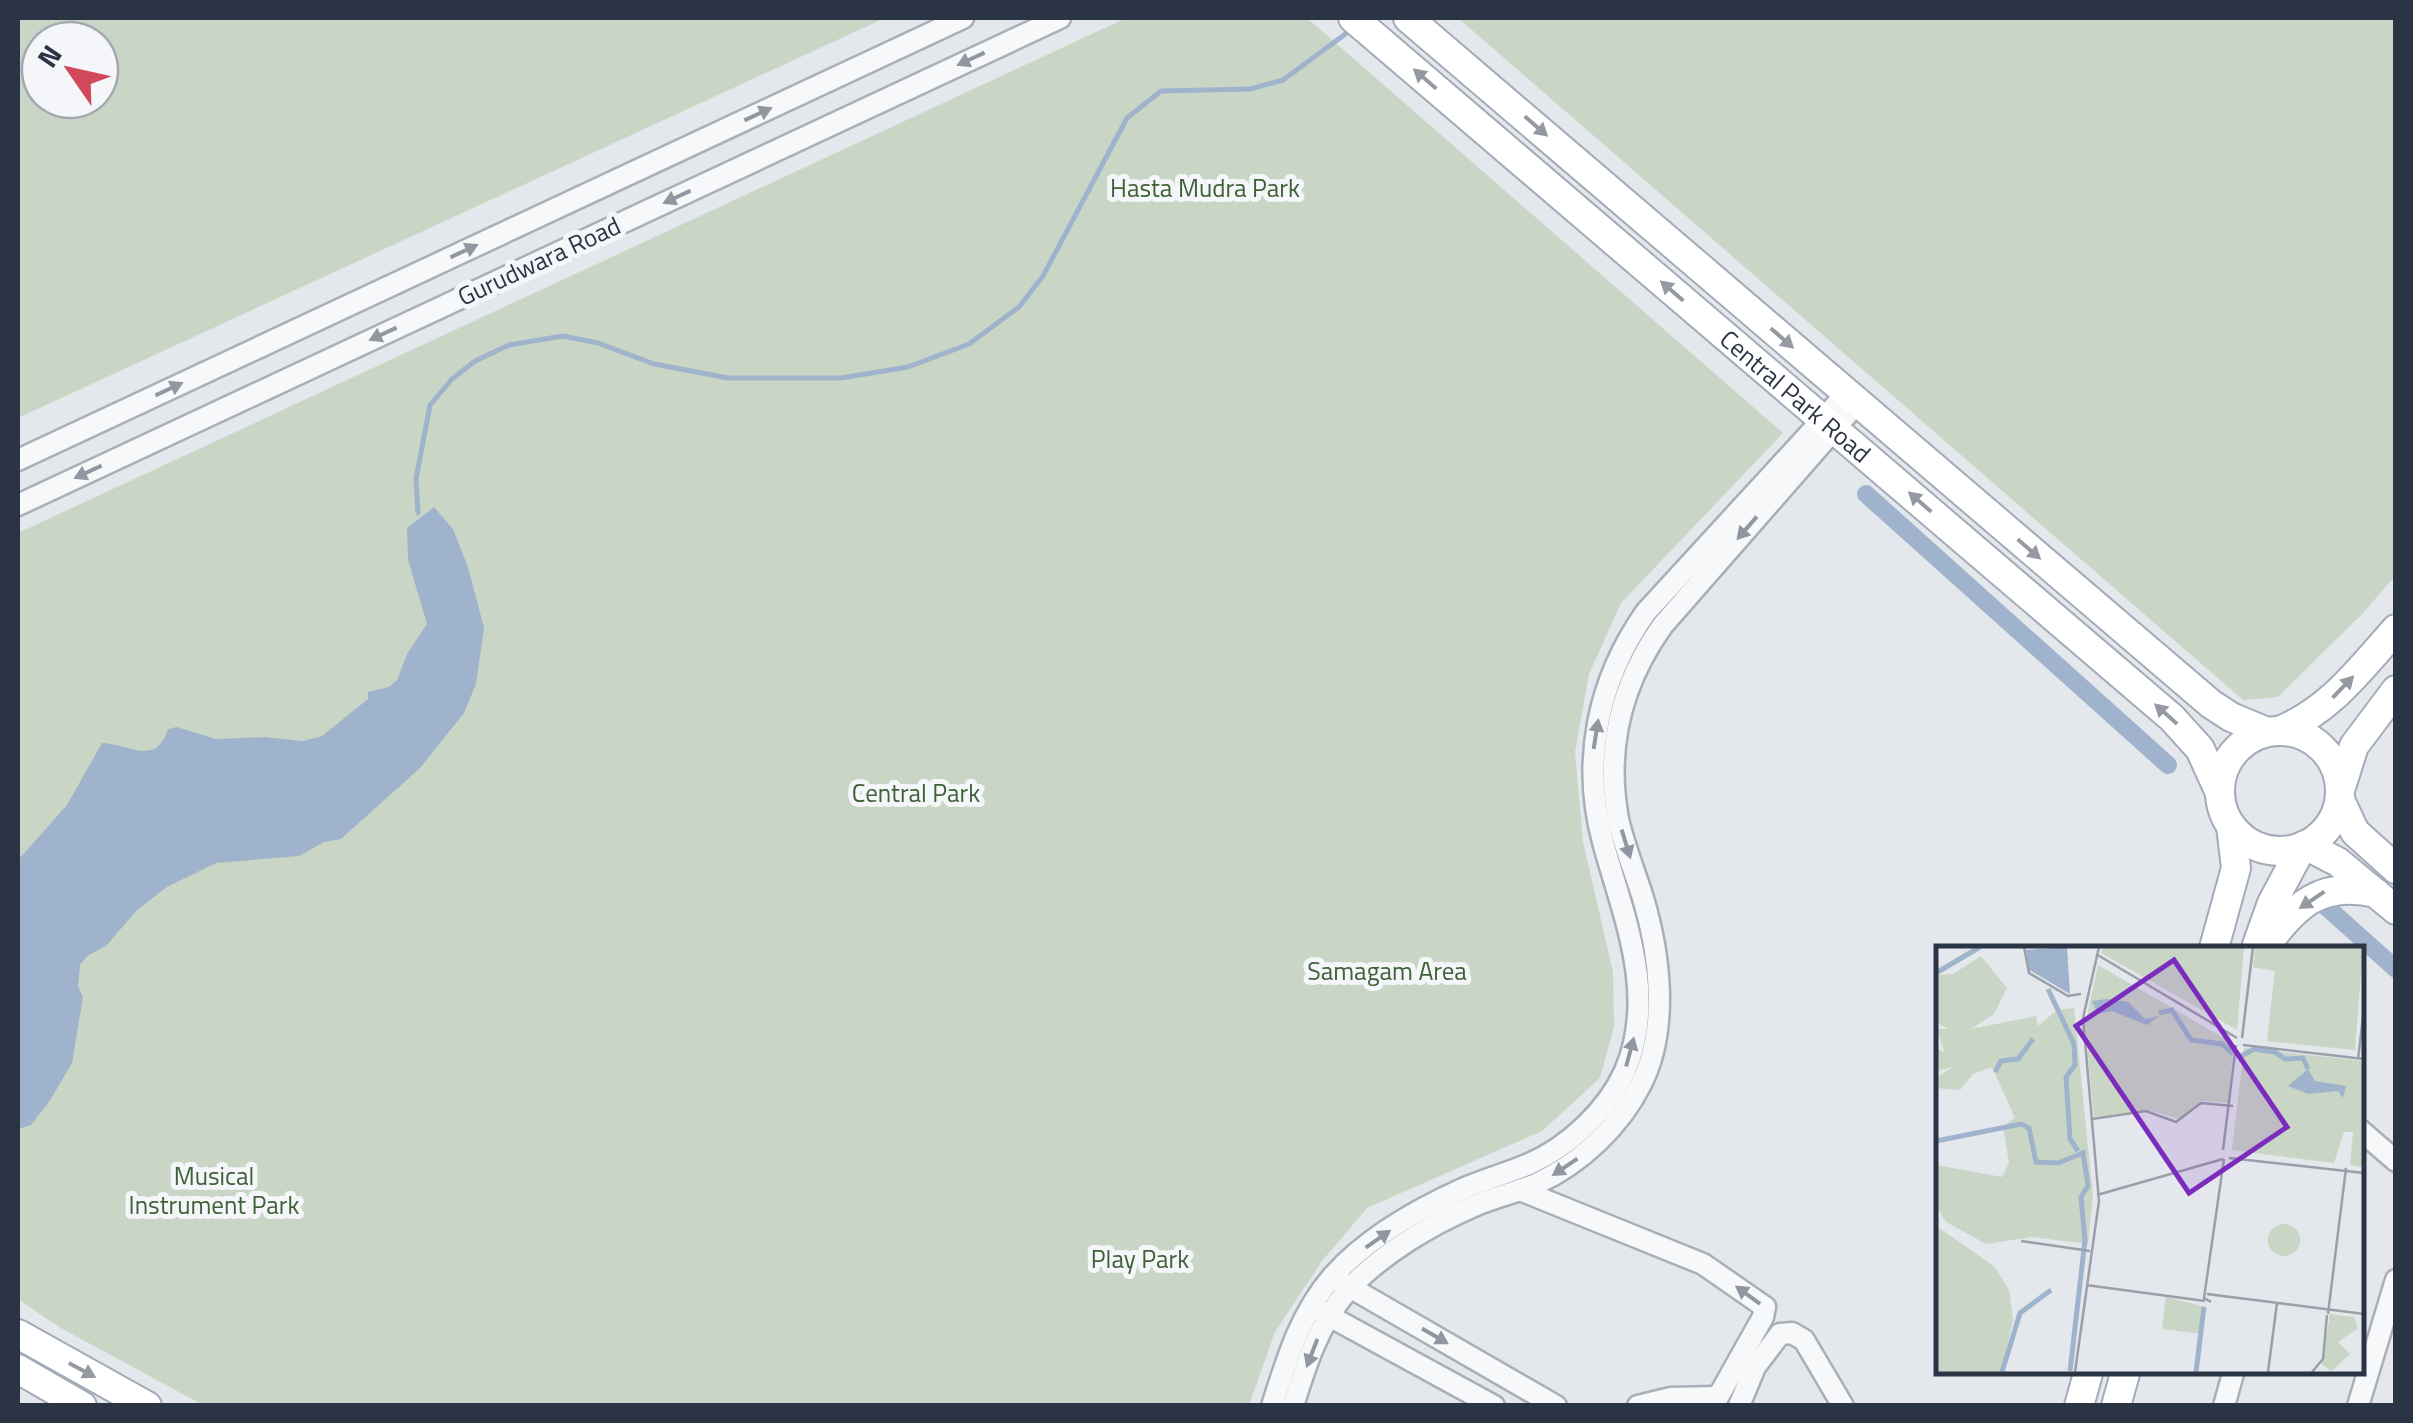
<svg xmlns="http://www.w3.org/2000/svg" width="2413" height="1423" font-family="'Titillium Web',sans-serif">
	<style>
		.green { fill: #c9d6c5; fill-rule: evenodd }
		.water { fill: #9fb4cc }
		.lines { fill: none; stroke-linecap: round; stroke-linejoin: round }
		.stream { stroke: #9fb4cc; stroke-width: 5 }
		.canal { stroke: #9fb4cc; stroke-width: 18 }
		.minor-casing { stroke: #a9aeb7; stroke-width: 25 }
		.major-casing { stroke: #a3abb8; stroke-width: 32 }
		.minor { stroke: #f7f8fa; stroke-width: 20 }
		.major { stroke: #fff; stroke-width: 28 }
		.oneway { fill: #9196a0 }
		.oneway2 { fill: #959aa2 }
		.labels { text-anchor: middle; stroke-width: 10; stroke-linejoin: round; paint-order: stroke }
		.park-label { font-size: 25px; fill: #3f6138; stroke: #f4f6f9 }
		.street-label { font-size: 25px; fill: #2b3445; stroke: #f4f6f9 }
		.inset-river { fill: none; stroke: #9fb4cc; stroke-width: 5 }
		.inset-road { fill: none; stroke: #9a9fa9; stroke-width: 2.5 }
		.view { fill: #7b2cbf; fill-opacity: 0.15; stroke: #7b2cbf; stroke-width: 5 }
		.inset-edge { fill: none; stroke: #2b3445; stroke-width: 5 }
	</style>
	<rect width="100%" height="100%" fill="#e4e7ec"/>
	<g class="green">
		<path d="M18,18H885L18,418ZM100,40V100H40V40Z"/>
		<path d="M1126,18H1307L1783,433L1621,603L1589,674L1575,752L1583,842L1613,972L1614,1026L1600,1078L1542,1131L1367,1208L1322,1261L1275,1332L1249,1405H203L59,1327L18,1299V533Z"/>
		<path d="M1458,18H2395V576L2363,613L2278,697L2243,700Z"/>
	</g>
	<path class="water" d="M434,507L453,529L468,567L484,628L476,684L464,713L420,768L341,839L324,842L299,856L216,863L167,887L137,910L106,946L87,956L80,965L78,986L83,997L72,1063L49,1102L31,1125L18,1129V860L67,805L102,743C129,744 156,767 168,729L177,727L216,739L265,737L303,741L322,736L368,699V692L389,687L397,680L407,654L427,624L408,560L407,528Z"/>
	<g class="lines">
		<path class="stream" d="M418,513L416,479L430,405L452,379L475,361L509,345L563,336L598,343L654,364L728,378H841L908,367L969,344L1019,307L1043,276L1127,118L1161,91L1250,89L1283,80L1348,32"/>
		<g class="canal">
			<path d="M1866,494L2168,765"/>
			<path d="M2322,903L2396,969"/>
		</g>
		<defs>
			<g id="minor">
				<path d="M18,460L963,18"/>
				<path d="M18,505L1060,18"/>
				<path d="M2360,1130L2396,1161"/>
				<path d="M1520,1190L1703,1264L1765,1307L1763,1317L1713,1406"/>
				<path d="M1341,1282L1556,1406"/>
				<path d="M1320,1311L1494,1406"/>
				<path d="M1272,1406C1287,1359 1300,1314 1333,1276C1367,1238 1418,1209 1465,1188C1486,1179 1508,1173 1529,1164C1568,1147 1607,1111 1625,1071C1658,994 1623,916 1603,842C1581,761 1598,680 1646,612L1847,393"/>
				<path d="M1293,1406C1306,1364 1319,1323 1348,1290C1381,1254 1430,1225 1474,1206C1495,1197 1518,1192 1538,1183C1581,1163 1620,1126 1641,1084C1669,1029 1660,955 1643,898C1635,872 1624,846 1618,819C1605,748 1622,682 1663,625L1858,402"/>
				<path d="M1638,1406L1671,1398L1717,1397"/>
				<path d="M1739,1406L1755,1367L1780,1334L1792,1333L1804,1340L1843,1406"/>
				<path d="M2224,1406L2234,1370"/>
				<path d="M2358,1406L2396,1280"/>
			</g>
			<g id="major">
				<path id="s1" d="M1353,18L2172,718L2200,749L2220,793"/>
				<path d="M1408,18L2211,704L2231,717L2267,732"/>
				<circle cx="2280" cy="791" r="60"/>
				<path d="M2279,731C2330,711 2360,669 2396,629"/>
				<path d="M2341,787L2354,746L2396,690"/>
				<path d="M2340,800L2355,832L2396,869"/>
				<path d="M2305,845L2338,862L2396,910"/>
				<path d="M2257,945L2272,903L2302,847"/>
				<path d="M2214,948L2236,868L2231,826"/>
				<path d="M2264,948C2295,905 2321,880 2376,893"/>
				<path d="M18,1334L147,1406"/>
				<path d="M18,1369L82,1406"/>
				<path d="M2079,1406L2089,1370"/>
				<path d="M2116,1406L2126,1370"/>
			</g>
		</defs>
		<use href="#minor" class="minor-casing"/>
		<use href="#major" class="major-casing"/>
		<use href="#minor" class="minor"/>
		<use href="#major" class="major"/>
	</g>
	<defs><path id="oneway-solid" d="M-6-.8H1V-3.2L6.5 0L1 3.2V.8H-6Z" transform="scale(2.5)"/></defs>
	<g class="oneway">
		<use href="#oneway-solid" transform="translate(971 59) rotate(155)"/>
		<use href="#oneway-solid" transform="translate(758 114) rotate(-25)"/>
		<use href="#oneway-solid" transform="translate(677 197) rotate(155)"/>
		<use href="#oneway-solid" transform="translate(464 251) rotate(-25)"/>
		<use href="#oneway-solid" transform="translate(383 334) rotate(155)"/>
		<use href="#oneway-solid" transform="translate(169 389) rotate(-25)"/>
		<use href="#oneway-solid" transform="translate(88 472) rotate(155)"/>
		<use href="#oneway-solid" transform="translate(1747 528) rotate(131)"/>
		<use href="#oneway-solid" transform="translate(1596 734) rotate(-81)"/>
		<use href="#oneway-solid" transform="translate(1626 844) rotate(73)"/>
		<use href="#oneway-solid" transform="translate(1630 1052) rotate(-75)"/>
		<use href="#oneway-solid" transform="translate(1565 1167) rotate(146)"/>
		<use href="#oneway-solid" transform="translate(1378 1239) rotate(-35)"/>
		<use href="#oneway-solid" transform="translate(1748 1295) rotate(-144)"/>
		<use href="#oneway-solid" transform="translate(1435 1336) rotate(30)"/>
		<use href="#oneway-solid" transform="translate(1312 1353) rotate(111)"/>
	</g>
	<g class="oneway2">
		<use href="#oneway-solid" transform="translate(1425 79) rotate(-139)"/>
		<use href="#oneway-solid" transform="translate(1536 126) rotate(41)"/>
		<use href="#oneway-solid" transform="translate(1672 291) rotate(-139)"/>
		<use href="#oneway-solid" transform="translate(1782 338) rotate(41)"/>
		<use href="#oneway-solid" transform="translate(1920 502) rotate(-139)"/>
		<use href="#oneway-solid" transform="translate(2029 549) rotate(41)"/>
		<use href="#oneway-solid" transform="translate(2343 687) rotate(-46)"/>
		<use href="#oneway-solid" transform="translate(2166 714) rotate(-138)"/>
		<use href="#oneway-solid" transform="translate(2312 900) rotate(146)"/>
		<use href="#oneway-solid" transform="translate(82 1370) rotate(28)"/>
	</g>
	<g class="labels">
		<g class="park-label">
			<text x="1205" y="197">Hasta Mudra Park</text>
			<text x="916" y="802">Central Park</text>
			<text x="1387" y="980">Samagam Area</text>
			<text x="214" y="1185">Musical<tspan x="214" dy="29">Instrument Park</tspan></text>
			<text x="1140" y="1268">Play Park</text>
		</g>
		<g class="street-label">
			<text transform="translate(539 261) rotate(-25)" y="9">Gurudwara Road</text>
			<text dy="9" stroke="none"><textPath href="#s1" startOffset="582">Central Park Road</textPath></text>
		</g>
	</g>
	<g transform="translate(1936 946)">
		<rect width="428" height="428" fill="#e4e7ec"/>
		<path d="M167,1H308L301,84L165,7ZM319,1H427L419,104L331,95L339,25L317,21ZM45,10L71,42L58,68L35,83L100,70L102,80L121,64L138,62L157,250L152,298L96,291L50,298L10,276L0,260V219L66,231L73,217L67,180L79,172L56,121L37,128L24,144L0,142V132L17,121L0,125V102L9,107L0,83H12L0,76V29L17,28ZM162,19L298,98L292,157L266,155L243,173L213,164L158,171L149,80ZM308,102L427,115V221L414,219L417,186H408L398,217L296,204ZM332 294a16 16 0 1 1 32 0a16 16 0 1 1-32 0ZM0,280L58,320L73,344L77,374L65,426H0ZM230,351L269,361L266,388L226,383ZM394,368L418,371L422,382L402,396L414,408L396,425L386,419Z" fill="#c9d6c5"/>
		<path d="M131,1L134,48L92,23L90,4ZM170,53L192,56L209,73L223,70L211,79L176,65L162,68L156,55ZM372,123L379,135L410,140L407,152L402,145L372,148L352,140Z" fill="#9fb4cc"/>
		<path class="inset-river" d="M0,27L44,1M112,43L138,98L139,119L130,131L134,193L142,205M223,67L236,64L255,94L286,98L297,108M305,110L318,103L339,106L349,113L367,112L372,123M59,126L65,115L82,113L97,93M0,195L85,178L93,182L100,216L122,217L147,207L152,240L145,251L149,294L134,425M66,426L84,367L115,344M260,426L268,361"/>
		<path class="inset-road" d="M88,1L93,27L132,50L145,48M160,8L301,92M306,92L317,1M307,99L428,113M422,113L428,63M156,173L210,165L240,176L265,157L297,160M287,204L300,99M293,212L428,227M161,249L287,213M85,295L154,305M150,339L269,355M271,348L428,368M275,356L268,352L288,213M392,368L410,222M139,426L163,255L147,72L163,1M332,426L341,357M376,426L387,413L391,369"/>
		<path class="view" d="M238,14L351,181L253,247L140,80Z"/>
		<rect width="428" height="428" class="inset-edge"/>
	</g>
	<rect width="2413" height="1423" fill="none" stroke="#2b3445" stroke-width="40"/>
	<g transform="translate(70 70) rotate(304)"><circle r="48" fill="#f4f6f9" stroke="#a4a8b1" stroke-width="2.5"/>
	<path d="M0-8L18 38L0 25L-18 38Z" fill="#d1495b"/>
	<text y="-15" font-size="28" font-weight="bold" text-anchor="middle" fill="#2b3445">N</text>
	</g>
</svg>
